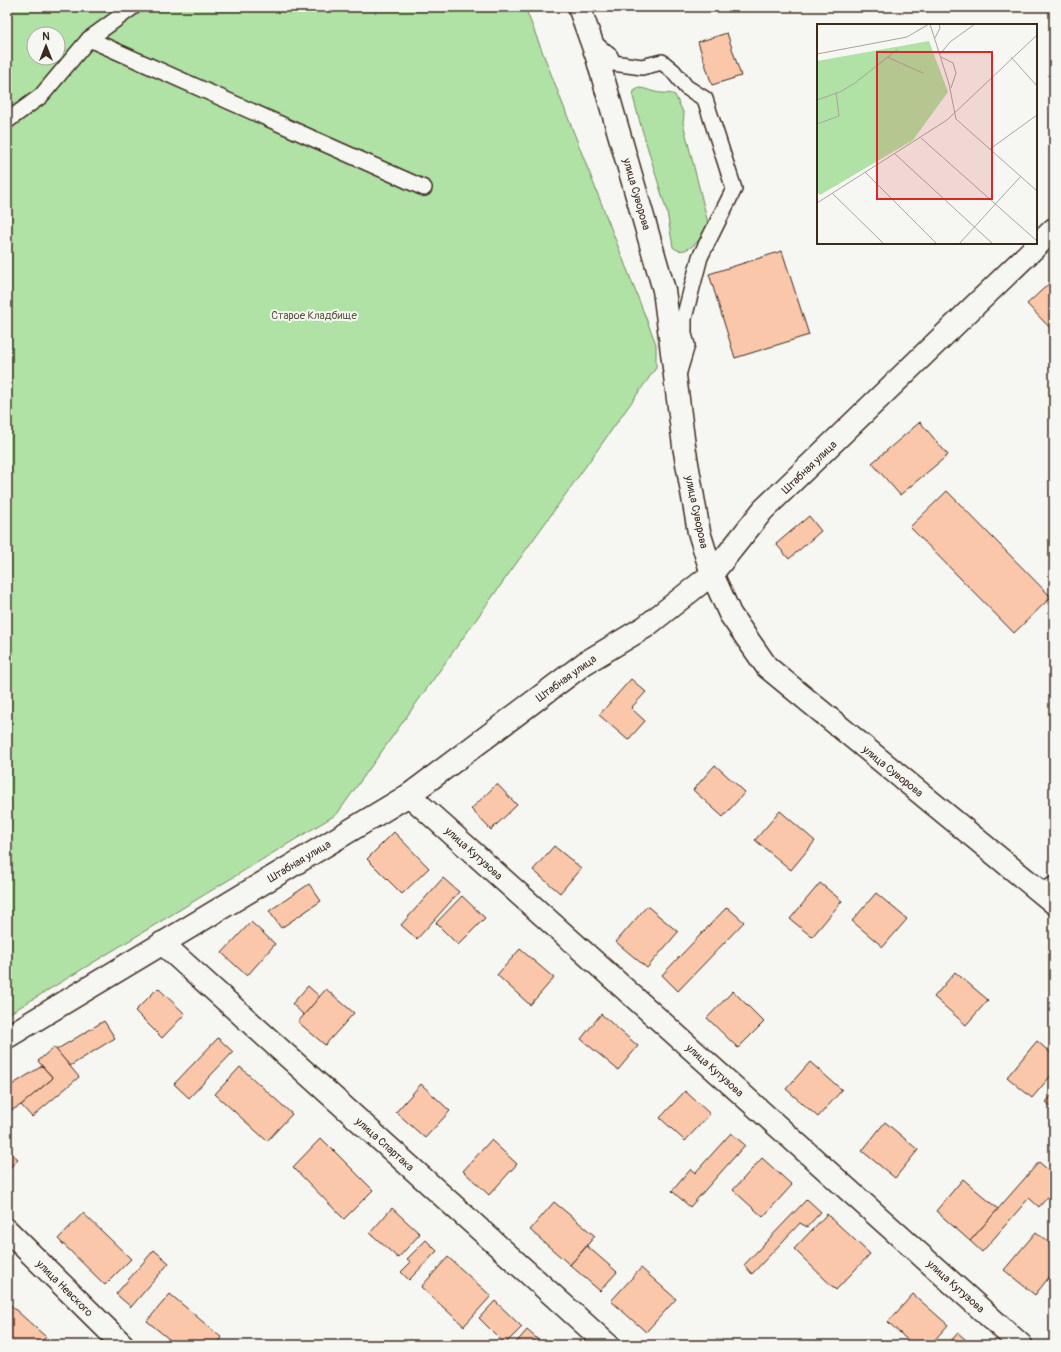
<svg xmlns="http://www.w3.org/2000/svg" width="1061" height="1352" font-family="Pangolin,sans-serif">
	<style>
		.green { fill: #afe2a4; stroke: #758661; fill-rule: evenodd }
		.building { fill: #fac7aa; stroke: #3b2a1e }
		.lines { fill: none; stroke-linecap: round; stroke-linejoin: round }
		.service-casing { stroke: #3b2a1e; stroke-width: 18 }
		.minor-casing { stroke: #3b2a1e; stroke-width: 25 }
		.tertiary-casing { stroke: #3b2a1e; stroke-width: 25 }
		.service { stroke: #f6f6f2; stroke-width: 15 }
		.minor { stroke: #f6f6f2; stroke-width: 22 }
		.tertiary { stroke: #f6f6f2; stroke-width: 22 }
		.labels { text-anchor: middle; stroke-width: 4; stroke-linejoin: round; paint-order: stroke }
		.street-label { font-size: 11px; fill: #3b2a1e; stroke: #f6f6f2 }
		.park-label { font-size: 11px; fill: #585840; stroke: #f6f6f2 }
		.inset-road { fill: none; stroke: #aba49d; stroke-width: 1 }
		.view { fill: #d62828; fill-opacity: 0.15; stroke: #d62828; stroke-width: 2 }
		.inset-edge { fill: none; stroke: #3b2a1e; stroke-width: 2 }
	</style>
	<rect width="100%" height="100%" fill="#f6f6f2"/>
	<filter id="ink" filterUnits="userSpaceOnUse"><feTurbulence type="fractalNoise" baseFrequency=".025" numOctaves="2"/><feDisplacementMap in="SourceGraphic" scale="8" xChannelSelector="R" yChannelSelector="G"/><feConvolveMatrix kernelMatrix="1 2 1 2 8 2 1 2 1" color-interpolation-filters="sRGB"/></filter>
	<g filter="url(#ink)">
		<g class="green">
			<path d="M7,7H525L656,344V368L337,814L7,1015ZM34,34H58V58H34Z"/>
			<path d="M639,88C645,88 650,91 655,92C662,94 669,92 675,95L684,114L683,123L707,219C707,221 708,223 707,225C705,238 684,259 673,247L667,212L641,126L633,97L634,91Z"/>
		</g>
		<g class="building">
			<path d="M727,33L741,76L712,85L698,42Z"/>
			<path d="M782,251L809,335L735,358L709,274Z"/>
			<path d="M1054,279V332L1027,304Z"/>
			<path d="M920,422L948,455L900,495L872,463Z"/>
			<path d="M947,491L1051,597L1014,633L910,527Z"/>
			<path d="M809,516L821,531L789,559L776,544Z"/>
			<path d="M631,679L646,692L631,708L645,721L628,740L599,715Z"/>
			<path d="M715,765L745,792L723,817L693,790Z"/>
			<path d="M497,784L517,805L491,830L471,809Z"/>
			<path d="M780,811L815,841L791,870L755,840Z"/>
			<path d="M394,832L429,868L402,894L367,859Z"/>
			<path d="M554,846L581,868L560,893L533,870Z"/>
			<path d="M443,878L459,892L417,939L401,925Z"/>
			<path d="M820,883L842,901L812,937L790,919Z"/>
			<path d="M309,884L321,901L281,928L269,911Z"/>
			<path d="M876,893L907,919L883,947L852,921Z"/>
			<path d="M462,896L485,918L458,945L436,923Z"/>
			<path d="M647,906L678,932L647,968L616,942Z"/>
			<path d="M727,907L744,922L678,991L662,975Z"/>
			<path d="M251,922L275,944L247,976L222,953Z"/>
			<path d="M520,949L554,978L530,1005L497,975Z"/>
			<path d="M955,972L988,1000L966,1025L934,997Z"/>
			<path d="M308,986L320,997L304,1015L292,1004Z"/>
			<path d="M158,988L185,1014L162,1038L135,1011Z"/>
			<path d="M326,989L354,1013L325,1045L298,1022Z"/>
			<path d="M733,991L764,1022L738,1048L707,1018Z"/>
			<path d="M601,1014L638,1046L618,1070L581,1039Z"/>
			<path d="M104,1021L115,1038L70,1066L56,1050Z"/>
			<path d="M218,1038L233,1052L189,1098L174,1084Z"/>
			<path d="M1037,1041L1054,1056V1072L1032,1098L1007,1077Z"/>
			<path d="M54,1047L79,1077L32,1117L21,1105L53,1078L38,1061Z"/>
			<path d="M810,1062L842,1090L818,1117L786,1089Z"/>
			<path d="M42,1066L53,1078L21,1105L7,1113V1088Z"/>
			<path d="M240,1067L292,1114L267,1141L215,1094Z"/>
			<path d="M421,1084L450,1111L425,1138L396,1112Z"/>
			<path d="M685,1091L710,1114L685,1141L660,1118Z"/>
			<path d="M1054,1093V1109L1046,1102Z"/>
			<path d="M885,1122L918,1150L895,1178L862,1151Z"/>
			<path d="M731,1133L745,1145L690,1207L672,1191L691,1169L695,1173Z"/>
			<path d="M321,1138L373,1190L344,1219L293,1167Z"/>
			<path d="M491,1140L517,1164L489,1195L463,1171Z"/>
			<path d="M7,1149L18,1159L7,1171Z"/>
			<path d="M762,1158L792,1185L763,1217L733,1190Z"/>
			<path d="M1039,1162L1054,1175V1190L1039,1207L1029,1198L982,1252L970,1241Z"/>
			<path d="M963,1179L998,1209L970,1241L936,1211Z"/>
			<path d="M807,1199L821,1212L807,1227L800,1223L752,1274L744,1265Z"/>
			<path d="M554,1202L595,1236L570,1265L530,1230Z"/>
			<path d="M392,1208L420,1234L398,1258L370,1233Z"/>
			<path d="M83,1213L131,1259L105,1285L58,1239Z"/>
			<path d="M827,1214L870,1254L836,1290L794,1249Z"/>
			<path d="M1036,1232L1054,1247V1271L1035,1295L1004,1270Z"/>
			<path d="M426,1240L437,1251L409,1280L401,1272L411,1262L407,1259Z"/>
			<path d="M587,1246L617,1272L600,1291L570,1265Z"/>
			<path d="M154,1250L169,1263L131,1307L116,1294Z"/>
			<path d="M448,1257L491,1296L464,1326L421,1287Z"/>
			<path d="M641,1268L676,1299L646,1332L611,1301Z"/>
			<path d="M170,1294L222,1338L216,1345H176L147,1321Z"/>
			<path d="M913,1294L948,1325L930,1345H913L888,1322Z"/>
			<path d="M495,1301L522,1327L505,1344L479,1318Z"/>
			<path d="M7,1302L46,1337L38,1345H7Z"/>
			<path d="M527,1330L544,1345H514Z"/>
			<path d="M958,1333L972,1345H947Z"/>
		</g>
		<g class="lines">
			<defs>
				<g id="service">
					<path d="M89,39L424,188"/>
					<path d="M593,42L610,56L613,63L642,67L662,62L673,71L686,87L705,99L734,189L700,257L684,318V334L687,345L678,375"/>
					<path d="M7,121L41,96L89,39L133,7"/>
					<path d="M1042,893L1054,884"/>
				</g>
				<g id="minor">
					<path d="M409,795L1021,1345"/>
					<path d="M162,943L608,1345"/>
					<path d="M7,1037L409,795L585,663L645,627L712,574L763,510L1054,229"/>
					<path d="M7,1230L123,1345"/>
				</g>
				<path id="tertiary" d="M579,7L597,57L664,290L684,446L699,532L712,574L730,614L767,667L1054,903"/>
			</defs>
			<use href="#service" class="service-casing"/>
			<use href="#minor" class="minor-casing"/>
			<use href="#tertiary" class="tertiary-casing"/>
			<use href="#service" class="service"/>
			<use href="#minor" class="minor"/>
			<use href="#tertiary" class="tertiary"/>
		</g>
	</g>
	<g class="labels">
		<g class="street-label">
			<text transform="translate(637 194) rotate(74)" y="4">улица Суворова</text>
			<text transform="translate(809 467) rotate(-44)" y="4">Штабная улица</text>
			<text transform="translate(697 512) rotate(78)" y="4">улица Суворова</text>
			<text transform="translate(566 678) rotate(-36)" y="4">Штабная улица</text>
			<text transform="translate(893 771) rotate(39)" y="4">улица Суворова</text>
			<text transform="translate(474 853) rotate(42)" y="4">улица Кутузова</text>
			<text transform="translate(299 861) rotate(-31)" y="4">Штабная улица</text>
			<text transform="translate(715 1070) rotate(42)" y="4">улица Кутузова</text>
			<text transform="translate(385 1144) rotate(42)" y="4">улица Спартака</text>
			<text transform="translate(956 1286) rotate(42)" y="4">улица Кутузова</text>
			<text transform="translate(65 1288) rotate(45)" y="4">улица Невского</text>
		</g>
		<g class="park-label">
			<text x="314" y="319">Старое Кладбище</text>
		</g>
	</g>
	<g transform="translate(817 24)">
		<rect width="220" height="220" fill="#f6f6f2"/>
		<path d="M112,17L131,68L96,116L3,171L0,168V37Z" fill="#afe2a4"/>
		<path class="inset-road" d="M113,0L132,60L139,95L220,167M118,14L123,4L122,0M0,30L90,13L112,0M123,30L133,18L158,0M70,33L106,49M124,33L136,39L139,49L134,64M194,33L220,62M0,76L23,68L38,59L81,25M0,100L22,92L19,68M104,114L220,217M173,125L220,91M78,130L176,220M48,148L120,220M15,169L67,220M0,179L130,96L220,11M142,220L204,152"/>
		<path class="view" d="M60,28H175V175H60Z"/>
		<rect width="220" height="220" class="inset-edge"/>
	</g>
	<rect width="1061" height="1352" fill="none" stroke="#f6f6f2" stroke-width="24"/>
	<rect x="12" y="12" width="1037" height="1328" fill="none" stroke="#3b2a1e" stroke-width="1.5" filter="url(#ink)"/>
	<g transform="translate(46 46)"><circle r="19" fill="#f6f6f2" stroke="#aba49d"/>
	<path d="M0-3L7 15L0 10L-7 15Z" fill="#3b2a1e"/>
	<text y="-6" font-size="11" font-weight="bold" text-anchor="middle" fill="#3b2a1e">N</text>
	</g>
</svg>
